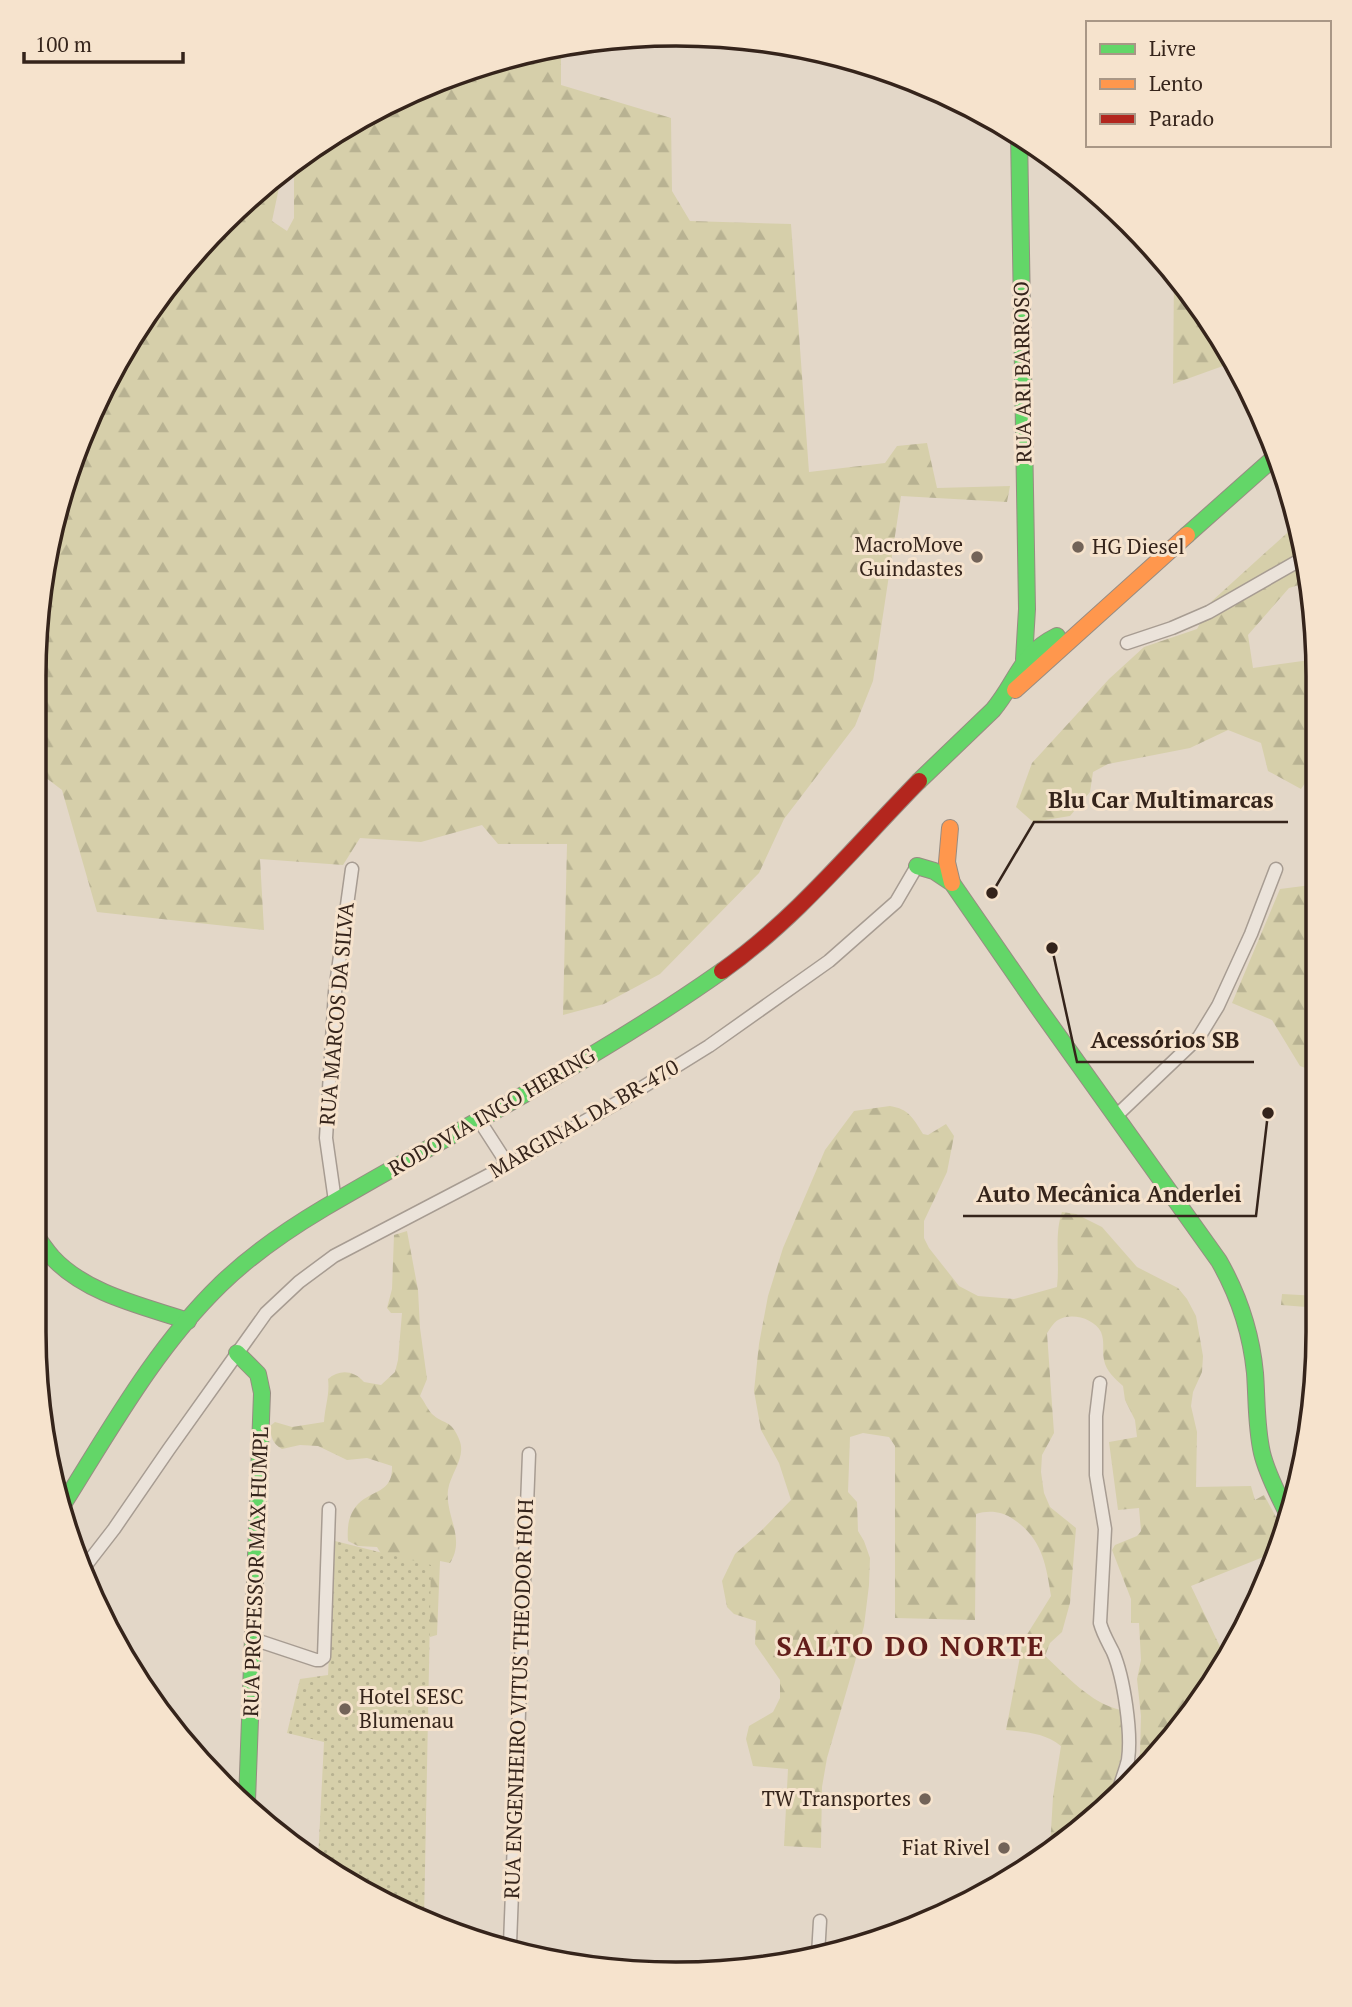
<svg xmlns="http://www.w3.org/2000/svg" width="1352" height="2007" font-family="'PT Serif',serif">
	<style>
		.forest { fill: url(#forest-firs) }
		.park { fill: url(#park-dots) }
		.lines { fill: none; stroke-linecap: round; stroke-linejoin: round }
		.street-casing { stroke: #a79c92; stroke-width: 15 }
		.fast-casing { stroke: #978c82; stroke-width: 18 }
		.slow-casing { stroke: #978c82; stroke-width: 18 }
		.jam-casing { stroke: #978c82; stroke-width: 18 }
		.street { stroke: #ebe3da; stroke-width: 12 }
		.fast { stroke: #63d668; stroke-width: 16 }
		.slow { stroke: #ff974d; stroke-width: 16 }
		.jam { stroke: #b3261e; stroke-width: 16 }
		.poi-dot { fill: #726358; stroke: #f6e3cd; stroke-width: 2.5 }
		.labels { text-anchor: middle; stroke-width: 6; stroke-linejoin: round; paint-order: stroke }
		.street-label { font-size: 21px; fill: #35241b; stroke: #f6e3cd }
		.poi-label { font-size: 21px; fill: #35241b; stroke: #f6e3cd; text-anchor: end }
		.district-label { font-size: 28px; font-weight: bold; letter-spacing: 2px; fill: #621d1a; stroke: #f6e3cd }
		.rim { fill: none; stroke: #35241b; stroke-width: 3.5 }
		.leader { fill: none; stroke: #35241b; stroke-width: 2.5 }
		.callout-dot { fill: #35241b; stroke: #f6e3cd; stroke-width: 2.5 }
		.callout-label { font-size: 23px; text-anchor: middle; font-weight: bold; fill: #35241b; stroke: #f6e3cd; stroke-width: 6; stroke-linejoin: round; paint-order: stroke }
	</style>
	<defs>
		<pattern id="forest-firs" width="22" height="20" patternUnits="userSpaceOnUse" patternTransform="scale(1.75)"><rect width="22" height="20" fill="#d6cfaa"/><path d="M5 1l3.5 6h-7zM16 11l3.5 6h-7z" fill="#b8b292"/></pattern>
		<pattern id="park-dots" width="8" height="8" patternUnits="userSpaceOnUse" patternTransform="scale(1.75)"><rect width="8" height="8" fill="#d6cfaa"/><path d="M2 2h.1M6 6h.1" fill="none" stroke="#b8b292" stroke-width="1.8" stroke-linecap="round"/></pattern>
	</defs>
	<rect width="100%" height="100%" fill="#e3d7c8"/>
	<g class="forest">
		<path d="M561,45V85L671,118L672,191L690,221L791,224L809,472L885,463L897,446L927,443L937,488L1010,486L1007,502L901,496L873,681L855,726L784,819L759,873L660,974L604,1004L563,1015L567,844H498L482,825L421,842L360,838L343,865L260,859L264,930L97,912L62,790L33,768V676L46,551L100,391L221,222L279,174L281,178L272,221L287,231L294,218V170L292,163L319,142L430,82L550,46Z"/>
		<path d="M1174,274L1210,319L1234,362L1173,384Z"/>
		<path d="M1298,523L1306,550L1309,582L1289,588L1248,635L1253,668L1317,659L1319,763L1301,789L1268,771L1261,743L1228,730L1190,748L1108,764L1093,772L1090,792L1070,816L1033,822L1016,807L1032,763L1109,679L1144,647L1197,629L1212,601Z"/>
		<path d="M1319,884V937L1305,990L1319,1001V1073L1300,1066L1272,1020L1232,1003L1280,889Z"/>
		<path d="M890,1106C909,1109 913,1118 923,1134L928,1135L946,1124L954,1136L947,1172L924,1221V1238L929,1248L959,1286L978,1296L1014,1299L1057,1287C1060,1262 1054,1235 1062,1212L1076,1214L1102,1227L1137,1267L1178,1288L1187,1299L1196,1316L1203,1356L1202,1372L1193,1392L1191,1406L1197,1432L1196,1487L1251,1486L1255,1500L1264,1495L1282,1528L1273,1553L1191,1586L1224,1655L1129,1786L1135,1777L1140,1753L1141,1716L1137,1679L1141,1660L1139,1623H1131V1599L1112,1550L1115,1545L1137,1536L1141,1531L1139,1508L1118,1510L1109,1442L1137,1437L1135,1420L1125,1400L1123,1386C1115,1379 1106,1371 1104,1360C1102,1350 1105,1342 1101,1332C1094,1318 1071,1312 1058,1320C1053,1323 1050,1329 1047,1333L1054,1433L1042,1455L1041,1472L1044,1493L1050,1507L1076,1528L1070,1603L1062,1632L1050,1643L1045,1656C1067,1676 1090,1703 1121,1710L1123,1750L1110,1797L1102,1807L1050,1847L1053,1797L1061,1746C1045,1733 1027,1732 1006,1730L1023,1641L1051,1596C1046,1564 1042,1538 1013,1519C1002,1511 988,1510 976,1514L975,1620L895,1618V1446L889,1437L863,1433L850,1437L848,1492L857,1502L858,1531L864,1541L870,1558L869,1585L864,1626L855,1662L827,1758L822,1787L821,1848L784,1846L788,1769L753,1766L746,1739L749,1726L773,1712L780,1698V1680L755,1644L756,1621L734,1614L727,1607L722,1581L735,1554L762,1530L791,1500L779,1463L761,1430L754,1391L759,1344L768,1296L783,1248L825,1150L854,1111Z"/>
		<path d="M407,1231L418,1290L420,1328L427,1379L420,1396C424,1401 428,1410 432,1414C444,1425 451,1419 459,1439C467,1457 451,1472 448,1490C445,1516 466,1538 450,1563L440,1561L437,1635L430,1637L377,1547L358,1546L348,1541C347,1528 348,1515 358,1504C373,1489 393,1493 392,1466L367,1458L347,1460L318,1446L300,1445L282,1449C272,1443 271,1437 270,1426L275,1422L292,1427L324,1422C325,1406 330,1394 328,1379C339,1369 354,1370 364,1382L381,1385L395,1372L398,1360L402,1313H391L387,1308L392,1289L394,1235Z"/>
		<path d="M1282,1294L1319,1296V1308L1281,1305Z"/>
	</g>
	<path class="park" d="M335,1541L431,1565L424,1921L318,1860L324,1742L287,1733L300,1679L328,1675Z"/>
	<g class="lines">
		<defs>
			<g id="street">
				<path d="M1127,643L1172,628L1209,612L1307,556"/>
				<path d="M1116,1116L1199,1037L1218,1006L1251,934L1276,869"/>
				<path d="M479,1120L508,1165"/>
				<path d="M335,1201L326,1138L335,992L352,869"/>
				<path d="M1100,1383L1096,1416V1475L1105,1529L1100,1623C1103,1634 1108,1642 1113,1652C1124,1678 1132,1733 1128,1760C1125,1772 1120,1784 1117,1796"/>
				<path d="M83,1569L114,1529L169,1449L266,1313L299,1282L334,1256L508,1165L622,1100L709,1046L829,961L896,902L917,866"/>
				<path d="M253,1639L316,1660H320L324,1657L329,1509"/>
				<path d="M510,1944L529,1454"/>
				<path d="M818,1955L820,1921"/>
			</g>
			<g id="fast">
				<path d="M1019,134L1027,609L1024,659"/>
				<path d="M1187,535L1277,455"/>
				<path d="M919,781L993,710C1018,680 1019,655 1057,636"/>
				<path d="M917,866L934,871L952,883L1037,1006L1219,1261C1239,1296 1251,1332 1255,1373C1257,1400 1256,1427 1262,1453C1267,1474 1278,1494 1287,1513"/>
				<path d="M33,1231C39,1240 45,1249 52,1257C86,1294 143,1306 188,1321"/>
				<path d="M237,1353L258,1374L262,1393L247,1801"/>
				<path d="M62,1506C110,1430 155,1348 221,1284C252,1254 287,1230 324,1208C457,1130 596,1060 722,971"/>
			</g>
			<g id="slow">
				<path d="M1015,690L1187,535"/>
				<path d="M950,828L947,862L952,883"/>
			</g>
			<path id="jam" d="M722,971C797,918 855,846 919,781"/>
		</defs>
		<use href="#street" class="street-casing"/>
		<use href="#fast" class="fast-casing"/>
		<use href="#slow" class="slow-casing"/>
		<use href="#jam" class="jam-casing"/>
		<use href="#street" class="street"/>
		<use href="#fast" class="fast"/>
		<use href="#slow" class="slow"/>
		<use href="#jam" class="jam"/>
	</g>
	<g class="poi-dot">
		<circle cx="1078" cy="547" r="7"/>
		<circle cx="977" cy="557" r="7"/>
		<circle cx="345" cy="1709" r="7"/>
		<circle cx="925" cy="1799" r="7"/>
		<circle cx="1004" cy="1848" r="7"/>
	</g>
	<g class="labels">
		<g class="street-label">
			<text transform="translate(1023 372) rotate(-91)" y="7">RUA ARI BARROSO</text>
			<text transform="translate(337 1014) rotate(-85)" y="7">RUA MARCOS DA SILVA</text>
			<text transform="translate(492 1112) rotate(-30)" y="7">RODOVIA INGO HERING</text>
			<text transform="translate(584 1119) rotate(-30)" y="7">MARGINAL DA BR-470</text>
			<text transform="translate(256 1572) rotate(-88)" y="7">RUA PROFESSOR MAX HUMPL</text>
			<text transform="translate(519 1699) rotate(-88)" y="7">RUA ENGENHEIRO VITUS THEODOR HOH</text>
		</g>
		<g class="poi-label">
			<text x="963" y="552">MacroMove<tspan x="963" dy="24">Guindastes</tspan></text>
			<text x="1092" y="554" text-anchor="start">HG Diesel</text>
			<text x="359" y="1704" text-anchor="start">Hotel SESC<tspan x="359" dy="24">Blumenau</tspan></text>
			<text x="911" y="1806">TW Transportes</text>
			<text x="990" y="1855">Fiat Rivel</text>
		</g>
		<g class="district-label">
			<text x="911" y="1656">SALTO DO NORTE</text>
		</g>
	</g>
	<path d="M0 0H1352V2007H0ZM676 46H676A630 630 0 0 1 1306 676V1332A630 630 0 0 1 676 1962H676A630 630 0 0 1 46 1332V676A630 630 0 0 1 676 46Z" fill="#f6e3cd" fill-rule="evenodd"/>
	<path class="rim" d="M676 46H676A630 630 0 0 1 1306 676V1332A630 630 0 0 1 676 1962H676A630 630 0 0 1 46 1332V676A630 630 0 0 1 676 46Z"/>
	<path class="leader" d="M992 893L1034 822H1288M1052 948L1077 1062H1254M1268 1113L1256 1216H963"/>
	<g class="callout-dot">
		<circle cx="992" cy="893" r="7"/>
		<circle cx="1052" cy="948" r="7"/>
		<circle cx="1268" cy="1113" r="7"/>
	</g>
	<g class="callout-label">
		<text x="1161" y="808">Blu Car Multimarcas</text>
		<text x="1165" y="1048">Acessórios SB</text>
		<text x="1109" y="1202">Auto Mecânica Anderlei</text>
	</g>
	<rect x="1086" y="21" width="245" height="126" fill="#f6e3cd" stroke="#a99786" stroke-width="2"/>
	<rect x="1100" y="44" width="35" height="10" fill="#63d668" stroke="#a99786" stroke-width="2"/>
	<text x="1149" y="56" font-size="21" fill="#35241b">Livre</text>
	<rect x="1100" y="79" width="35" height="10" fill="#ff974d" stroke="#a99786" stroke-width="2"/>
	<text x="1149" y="91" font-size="21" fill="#35241b">Lento</text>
	<rect x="1100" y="114" width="35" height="10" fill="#b3261e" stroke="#a99786" stroke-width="2"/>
	<text x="1149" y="126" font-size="21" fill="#35241b">Parado</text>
	<path d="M24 52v10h159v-10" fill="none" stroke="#35241b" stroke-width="3.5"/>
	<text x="35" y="52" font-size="21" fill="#35241b" stroke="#f6e3cd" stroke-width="5" paint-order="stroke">100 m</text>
</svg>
